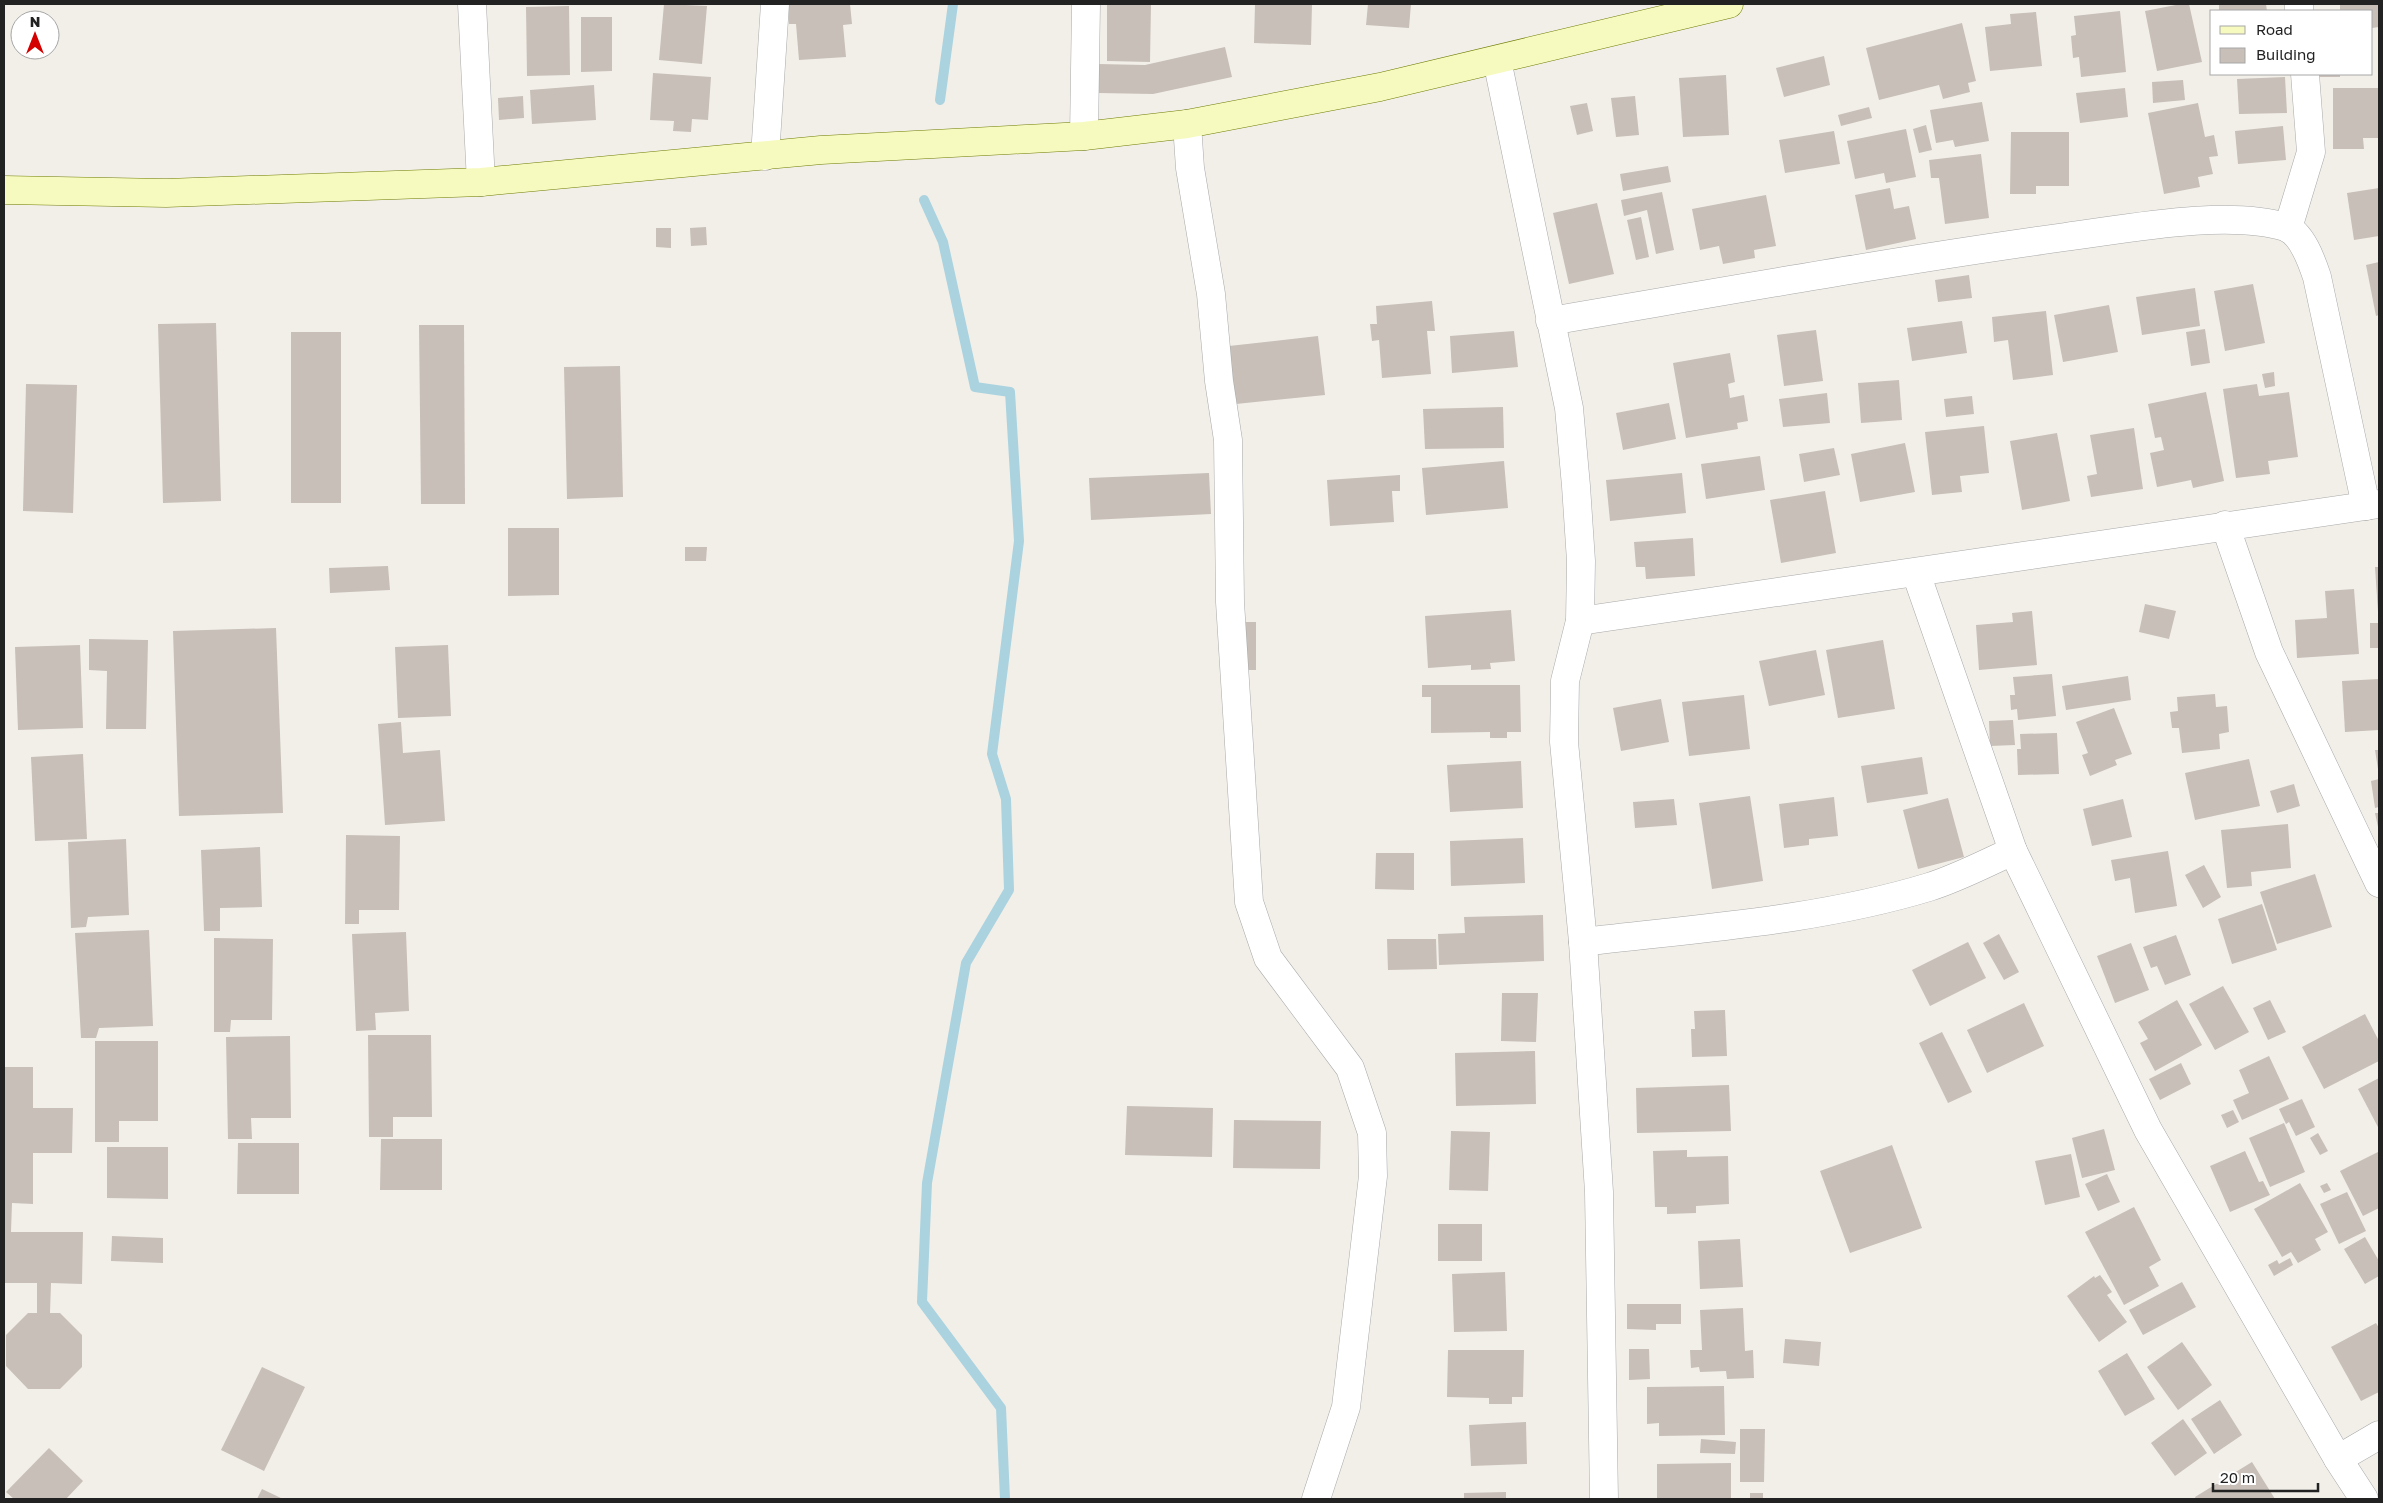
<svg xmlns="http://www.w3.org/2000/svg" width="2383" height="1503" font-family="'Golos Text',sans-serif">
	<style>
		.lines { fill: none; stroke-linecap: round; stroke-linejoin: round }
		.stream { stroke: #aad3df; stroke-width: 10 }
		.building { fill: #c7bfb8 }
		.street-casing { stroke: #a9a9a9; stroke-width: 29 }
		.secondary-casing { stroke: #707d05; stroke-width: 29 }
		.street { stroke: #fff; stroke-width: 28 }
		.secondary { stroke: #f7fabf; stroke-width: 28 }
	</style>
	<rect width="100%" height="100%" fill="#f2efe9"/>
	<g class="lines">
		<g class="stream">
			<path d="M940,100L953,4"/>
			<path d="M924,200L943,242L975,387L1010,392L1019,541L992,754L1006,799L1009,890L966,963L927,1183L922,1302L1001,1408L1005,1499"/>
		</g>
	</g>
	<g class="building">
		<path d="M664,4L707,6L702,64L659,60Z"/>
		<path d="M788,4H850L852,24L843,25L846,57L799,60L796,24H789Z"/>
		<path d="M1107,4H1151L1150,62L1107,61Z"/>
		<path d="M1255,4H1312L1311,45L1254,43Z"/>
		<path d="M1368,4H1411L1409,28L1366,25Z"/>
		<path d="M2181,4H2189L2202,62L2157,71L2145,11Z"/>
		<path d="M2219,4H2266L2267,11H2219Z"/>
		<path d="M2340,4H2379V27L2372,28V11H2340Z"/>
		<path d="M569,6L570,75L527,76L526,7Z"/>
		<path d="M2120,11L2126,72L2081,77L2079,57L2073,58L2071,36L2076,35L2074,16Z"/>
		<path d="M2036,12L2042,66L1990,71L1985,27L2011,24L2010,14Z"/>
		<path d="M581,17H612V71L581,72Z"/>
		<path d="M1962,23L1976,81L1968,83L1970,92L1943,99L1939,85L1879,100L1866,48Z"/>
		<path d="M1225,47L1232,77L1153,94L1098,93V64L1145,65Z"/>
		<path d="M1824,56L1830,85L1784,97L1776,68Z"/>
		<path d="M653,73L711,77L708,120L692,119L691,132L673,131L674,121L650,120Z"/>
		<rect x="2312" y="74" width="28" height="3"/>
		<path d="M1726,75L1729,135L1683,137L1679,78Z"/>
		<path d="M2285,77L2287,113L2239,114L2237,79Z"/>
		<path d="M2183,80L2185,100L2153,103L2152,82Z"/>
		<path d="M594,85L596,120L532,124L530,90Z"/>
		<path d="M2125,88L2128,117L2080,123L2076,93Z"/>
		<path d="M2333,88H2379V138H2363L2364,149H2333Z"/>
		<path d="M523,96L524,118L499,120L498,98Z"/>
		<path d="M1635,96L1639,135L1616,137L1611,98Z"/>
		<path d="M1982,102L1989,141L1955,147L1953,140L1936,143L1930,110Z"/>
		<path d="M1587,103L1593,131L1577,135L1570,106Z"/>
		<path d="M2198,103L2205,137L2214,135L2218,156L2209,157L2213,174L2198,177L2200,187L2164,194L2148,113Z"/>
		<path d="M1869,107L1872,118L1841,126L1838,115Z"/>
		<path d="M1926,125L1932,150L1919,153L1913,129Z"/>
		<path d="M2283,126L2286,160L2238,164L2235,131Z"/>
		<path d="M1906,129L1916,177L1886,183L1884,173L1855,179L1847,141Z"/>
		<path d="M1834,131L1840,164L1785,173L1779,140Z"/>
		<path d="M2011,132H2069V186H2036V194H2010Z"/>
		<path d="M1981,154L1989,218L1945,224L1939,178H1931L1929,160Z"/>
		<path d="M1668,166L1671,182L1623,191L1620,174Z"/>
		<path d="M1890,188L1894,209L1909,206L1916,239L1866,250L1855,195Z"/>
		<path d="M2379,188V236L2354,240L2347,193Z"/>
		<path d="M1662,192L1674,250L1656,254L1647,210L1624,216L1621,200Z"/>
		<path d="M1766,195L1776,246L1754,250L1755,258L1723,264L1719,246L1700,250L1692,209Z"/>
		<path d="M1597,203L1614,274L1569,284L1553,213Z"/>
		<path d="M1641,217L1649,257L1636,260L1627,220Z"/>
		<path d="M706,227L707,245L691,246L690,228Z"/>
		<path d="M656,228H671V248L656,247Z"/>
		<path d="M2379,262V315L2376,316L2366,265Z"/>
		<path d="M1969,275L1972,298L1938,302L1935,280Z"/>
		<path d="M2253,284L2265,343L2225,351L2214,291Z"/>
		<path d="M2195,288L2200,326L2142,335L2136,297Z"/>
		<path d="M1432,301L1435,331H1427L1431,374L1382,378L1379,340L1372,341L1370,324H1377L1376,306Z"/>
		<path d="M2109,305L2118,352L2063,362L2054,315Z"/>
		<path d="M2046,311L2053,375L2013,380L2008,340L1994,342L1992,317Z"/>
		<path d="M1962,321L1967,353L1912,361L1907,328Z"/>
		<path d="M216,323L221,501L163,503L158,324Z"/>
		<path d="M419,325H464L465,504H421Z"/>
		<path d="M2205,329L2210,363L2191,366L2186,332Z"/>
		<path d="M1816,330L1823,381L1784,386L1777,335Z"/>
		<path d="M1514,331L1518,367L1452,373L1450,336Z"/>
		<rect x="291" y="332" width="50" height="171"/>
		<path d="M1318,336L1325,395L1236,404L1229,346Z"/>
		<path d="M1730,353L1735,382L1728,384L1730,398L1744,395L1748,421L1737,423L1738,429L1686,438L1673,363Z"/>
		<path d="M620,366L623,497L567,499L564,367Z"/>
		<path d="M2274,372L2275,386L2265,388L2262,374Z"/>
		<path d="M1899,380L1902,420L1861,423L1858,383Z"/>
		<path d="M26,384L77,385L73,513L23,511Z"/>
		<path d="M2257,384L2259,396L2289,392L2298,457L2268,461L2270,474L2236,478L2223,389Z"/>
		<path d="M2206,392L2224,481L2193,488L2191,480L2157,487L2150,453L2164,450L2161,437L2155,438L2148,404Z"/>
		<path d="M1827,393L1830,423L1783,427L1779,399Z"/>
		<path d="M1972,396L1974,414L1946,417L1944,399Z"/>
		<path d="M1669,403L1676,439L1623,450L1616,413Z"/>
		<path d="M1503,407L1504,448L1425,449L1423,409Z"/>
		<path d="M1984,426L1989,473L1960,476L1962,492L1932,495L1925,432Z"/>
		<path d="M2134,428L2143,489L2091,497L2087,476L2097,474L2090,435Z"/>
		<path d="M2057,433L2070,501L2022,510L2010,441Z"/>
		<path d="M1905,443L1915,492L1860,502L1851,454Z"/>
		<path d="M1834,448L1840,475L1804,482L1799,454Z"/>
		<path d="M1760,456L1765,490L1706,499L1701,464Z"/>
		<path d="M1504,461L1508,508L1426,515L1422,468Z"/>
		<path d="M1209,473L1211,514L1091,520L1089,478Z"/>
		<path d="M1682,473L1686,513L1610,521L1606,480Z"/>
		<path d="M1400,475V491H1392L1394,522L1330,526L1327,480Z"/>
		<path d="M1825,491L1836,553L1781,563L1770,500Z"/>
		<path d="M508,528H559V595L508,596Z"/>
		<path d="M1693,538L1695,576L1646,579L1645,567H1636L1634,542Z"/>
		<path d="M685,547H707L706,561H685Z"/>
		<path d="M388,566L390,590L330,593L329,568Z"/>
		<path d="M2375,567H2379V612H2378Z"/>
		<path d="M2354,589L2359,654L2297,658L2295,620L2327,618L2325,591Z"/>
		<path d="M2145,604L2176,611L2169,639L2139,632Z"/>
		<path d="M1511,610L1515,661L1490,663L1491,669L1471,670V665L1428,668L1425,616Z"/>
		<path d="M2032,611L2037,665L1979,670L1976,625L2013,622L2012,613Z"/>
		<rect x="1237" y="622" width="19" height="48"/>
		<rect x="2370" y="623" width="9" height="25"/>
		<path d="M276,628L283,813L179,816L173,631Z"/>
		<path d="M89,639L148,640L146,729H106L107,671L89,670Z"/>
		<path d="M1883,640L1895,709L1838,718L1826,650Z"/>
		<path d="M80,645L83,728L18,730L15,647Z"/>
		<path d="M448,645L451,716L398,718L395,647Z"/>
		<path d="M1816,650L1825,695L1769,706L1759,661Z"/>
		<path d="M2052,674L2056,716L2018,720L2017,709L2011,710L2010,695H2015L2013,677Z"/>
		<path d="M2128,676L2131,700L2066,710L2062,686Z"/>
		<path d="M2379,679V730L2345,732L2342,681Z"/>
		<path d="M1422,685H1520L1521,732H1507V738H1490V732L1431,733V697H1422Z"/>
		<path d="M2215,694L2216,707L2227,706L2229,732L2219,734L2220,749L2182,753L2179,728H2172L2170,712L2178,711L2177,697Z"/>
		<path d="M1744,695L1750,749L1689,756L1682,702Z"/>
		<path d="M1661,699L1669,742L1621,751L1613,708Z"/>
		<path d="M2114,708L2132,754L2115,760L2117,765L2090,776L2082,755L2088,753L2076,722Z"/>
		<path d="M2013,720L2015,745L1990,746L1989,721Z"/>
		<path d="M401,722L403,753L440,750L445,821L385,825L378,724Z"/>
		<path d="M2057,733L2059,774L2018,775L2017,749H2021L2020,734Z"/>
		<path d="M2375,750H2379V768L2378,769Z"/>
		<path d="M83,754L87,839L35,841L31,757Z"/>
		<path d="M1922,757L1928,794L1867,803L1861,766Z"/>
		<path d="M2249,759L2260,806L2195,820L2185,773Z"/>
		<path d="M1521,761L1523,808L1450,812L1447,765Z"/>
		<path d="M2379,779V807L2375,808L2371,781Z"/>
		<path d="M2294,784L2300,806L2277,813L2270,791Z"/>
		<path d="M1750,796L1763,881L1712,889L1699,803Z"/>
		<path d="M1834,797L1838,836L1809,839V845L1784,848L1779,804Z"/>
		<path d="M1948,798L1964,857L1918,869L1903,810Z"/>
		<path d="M1674,799L1677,825L1635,828L1633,802Z"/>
		<path d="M2123,799L2132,837L2092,846L2083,809Z"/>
		<path d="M2375,813H2379V826L2378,827Z"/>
		<path d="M2288,824L2291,868L2251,872L2252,886L2227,888L2221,830Z"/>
		<path d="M346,835L400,836L399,910H359V924H345Z"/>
		<path d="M1523,838L1525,883L1451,886L1450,841Z"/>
		<path d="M126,839L129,915L88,917L86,927L71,928L68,842Z"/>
		<path d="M260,847L262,907L220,908V931H204L201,850Z"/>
		<path d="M2168,851L2177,906L2135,913L2130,878L2115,881L2111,860Z"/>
		<path d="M1376,853H1414V890L1375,889Z"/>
		<path d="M2204,865L2221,897L2203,908L2185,875Z"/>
		<path d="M2315,874L2332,927L2277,944L2260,892Z"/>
		<path d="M2262,904L2277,950L2232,964L2218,919Z"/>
		<path d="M1543,915L1544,961L1439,965L1438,934L1465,933L1464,917Z"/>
		<path d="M149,930L153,1026L99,1028L96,1038H81L75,933Z"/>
		<path d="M406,932L409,1011L375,1013L376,1030L356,1031L352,934Z"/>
		<path d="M1999,934L2019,972L2004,980L1983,943Z"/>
		<path d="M2176,935L2191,975L2165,985L2157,966L2151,968L2143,947Z"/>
		<path d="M214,938L273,939L272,1020H231L230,1032H214Z"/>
		<path d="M1387,939H1436L1437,969L1388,970Z"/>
		<path d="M1968,942L1986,978L1930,1006L1912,970Z"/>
		<path d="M2131,943L2149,990L2115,1003L2097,956Z"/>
		<path d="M2223,986L2249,1032L2215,1050L2189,1004Z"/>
		<path d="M1502,993H1538L1536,1042L1501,1041Z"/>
		<path d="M2177,1000L2202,1045L2155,1071L2140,1043L2148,1039L2138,1022Z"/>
		<path d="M2270,1000L2286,1032L2268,1040L2253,1008Z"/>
		<path d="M2024,1003L2044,1046L1987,1073L1967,1030Z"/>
		<path d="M1725,1010L1727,1056L1692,1057L1691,1029H1695L1694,1011Z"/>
		<path d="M2365,1014L2379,1041V1061L2324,1089L2302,1047Z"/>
		<path d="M1942,1032L1972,1092L1948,1103L1919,1043Z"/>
		<path d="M368,1035H431L432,1117H393V1137H369Z"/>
		<path d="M290,1036L291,1118H251L252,1139H228L226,1037Z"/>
		<path d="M95,1041H158V1121H119V1142H95Z"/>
		<path d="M1535,1051L1536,1104L1456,1106L1455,1053Z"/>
		<path d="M2269,1056L2289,1099L2242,1120L2233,1100L2249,1093L2239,1070Z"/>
		<path d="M2181,1063L2191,1084L2160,1100L2149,1079Z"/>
		<path d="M4,1067H33V1108H73L72,1153H33V1204L12,1203L11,1232H83L82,1284L51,1283L50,1313H60L82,1335V1367L60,1389H28L6,1366V1335L28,1313H37V1283H4Z"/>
		<path d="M2379,1078V1129L2358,1089Z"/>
		<path d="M1729,1085L1731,1131L1637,1133L1636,1088Z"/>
		<path d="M2302,1099L2315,1127L2296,1136L2289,1122L2286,1124L2279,1109Z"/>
		<path d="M1127,1106L1213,1108L1212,1157L1125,1155Z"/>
		<path d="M2233,1110L2239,1122L2227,1128L2221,1115Z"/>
		<path d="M1234,1120L1321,1121L1320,1169L1233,1168Z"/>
		<path d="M2284,1123L2305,1172L2270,1187L2249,1138Z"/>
		<path d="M2104,1129L2115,1170L2082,1178L2072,1138Z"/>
		<path d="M1451,1131L1490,1132L1488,1191L1449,1190Z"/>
		<path d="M2318,1133L2328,1151L2320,1155L2310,1138Z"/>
		<path d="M381,1139H442V1190H380Z"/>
		<path d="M238,1143H299V1194H237Z"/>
		<path d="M1892,1145L1922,1228L1850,1253L1820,1171Z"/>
		<path d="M107,1147H168V1199L107,1198Z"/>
		<path d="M1687,1150V1157L1728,1156L1729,1204L1696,1206V1213L1667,1214V1207H1655L1653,1151Z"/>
		<path d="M2245,1151L2259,1182L2263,1181L2270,1195L2230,1212L2210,1166Z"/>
		<path d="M2378,1152L2379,1208L2363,1216L2340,1171Z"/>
		<path d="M2071,1154L2080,1197L2045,1205L2035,1161Z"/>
		<path d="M2107,1174L2120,1202L2098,1211L2085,1184Z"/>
		<path d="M2300,1183L2328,1232L2315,1239L2321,1250L2298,1263L2291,1252L2282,1257L2254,1209Z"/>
		<path d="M2327,1183L2331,1190L2324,1193L2320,1186Z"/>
		<path d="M2347,1192L2366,1231L2339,1244L2320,1204Z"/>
		<path d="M2134,1207L2161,1260L2149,1267L2159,1286L2124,1305L2085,1232Z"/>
		<rect x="1438" y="1224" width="44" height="37"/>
		<path d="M112,1236L163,1238V1263L111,1261Z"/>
		<path d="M2365,1237L2379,1261V1276L2365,1284L2344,1249Z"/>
		<path d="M1740,1239L1743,1287L1700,1289L1698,1241Z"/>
		<path d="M2290,1258L2293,1265L2274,1276L2268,1265L2277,1260L2279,1264Z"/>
		<path d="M1505,1272L1507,1331L1454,1332L1452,1274Z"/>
		<path d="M2100,1275L2112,1292L2107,1295L2127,1322L2099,1342L2067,1296L2094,1276L2095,1278Z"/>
		<path d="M2182,1282L2196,1307L2143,1335L2129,1310Z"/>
		<path d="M1627,1304H1681V1324H1656V1330L1627,1329Z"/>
		<path d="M1743,1308L1745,1351L1753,1350L1754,1378L1727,1379L1726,1371L1700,1372L1699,1367L1691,1368L1690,1350H1702L1700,1310Z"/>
		<path d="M2376,1323L2379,1328V1392L2361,1401L2331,1347Z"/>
		<path d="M1785,1339L1821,1342L1819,1366L1783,1363Z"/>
		<path d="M2182,1342L2212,1385L2178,1410L2147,1367Z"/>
		<path d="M1629,1349H1649L1650,1379L1629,1380Z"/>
		<path d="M1448,1350H1524L1523,1397H1512V1404H1489V1398L1447,1397Z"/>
		<path d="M2127,1353L2155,1399L2125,1416L2098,1371Z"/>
		<path d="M262,1367L305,1387L264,1471L221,1450Z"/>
		<path d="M1724,1386L1725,1435L1659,1436V1423L1647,1424V1387Z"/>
		<path d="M2220,1400L2242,1435L2214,1454L2191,1419Z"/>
		<path d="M2183,1419L2207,1453L2175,1476L2151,1443Z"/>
		<path d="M1526,1422L1527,1464L1471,1466L1469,1425Z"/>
		<path d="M1740,1429H1765L1764,1482H1740Z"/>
		<path d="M1701,1439L1736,1442L1735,1454L1700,1453Z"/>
		<path d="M49,1448L83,1481L66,1499H14L6,1492Z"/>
		<path d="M2252,1462L2275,1499H2196L2195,1497Z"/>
		<path d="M1731,1463V1499H1657V1464Z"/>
		<path d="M262,1489L283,1499H257Z"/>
		<path d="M1506,1492V1499H1464V1493Z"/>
		<rect x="1750" y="1493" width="13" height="6"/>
	</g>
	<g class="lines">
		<defs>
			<g id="street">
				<path d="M472,4L481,182"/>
				<path d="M2299,4V11"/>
				<path d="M1497,60L1569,408L1576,486L1581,561L1580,621L1565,681L1564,742L1583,942L1599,1192L1604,1499"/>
				<path d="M1187,124L1190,168L1211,294L1219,381L1228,440L1230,602L1249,902L1268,958L1350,1068L1372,1133L1373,1176L1346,1407L1316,1499"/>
				<path d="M1084,136L1086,4"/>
				<path d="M765,156L775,4"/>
				<path d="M2288,228L2311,152L2305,74"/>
				<path d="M1550,321C1721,292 1892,261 2065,237C2126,229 2227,209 2285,227C2302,233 2312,262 2317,277L2366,506"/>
				<path d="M2225,525L2269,652L2379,883"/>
				<path d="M1916,573L2013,851L2148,1130L2338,1459L2364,1499"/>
				<path d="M1580,621L2379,504"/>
				<path d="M1583,942C1699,928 1817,921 1929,887C1958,878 1986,863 2013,851"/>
				<path d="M2338,1459L2379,1435"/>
			</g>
			<path id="secondary" d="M4,190L166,193L481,182L821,150L1084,136L1187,124L1380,87L1729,4"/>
		</defs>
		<use href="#street" class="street-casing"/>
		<use href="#secondary" class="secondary-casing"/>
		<use href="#street" class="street"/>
		<use href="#secondary" class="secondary"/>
	</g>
	<rect width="2383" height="1503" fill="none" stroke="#222222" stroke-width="10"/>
	<rect x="2210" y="10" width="162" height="65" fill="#ffffff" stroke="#a7a7a7"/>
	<rect x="2220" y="26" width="25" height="8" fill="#f7fabf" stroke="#a7a7a7"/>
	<text x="2256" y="35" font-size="15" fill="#222222">Road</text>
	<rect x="2220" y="48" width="25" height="15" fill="#c7bfb8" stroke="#a7a7a7"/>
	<text x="2256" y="60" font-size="15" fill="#222222">Building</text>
	<g transform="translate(35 35)"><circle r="24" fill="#ffffff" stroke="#a7a7a7"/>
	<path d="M0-4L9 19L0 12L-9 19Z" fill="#d40000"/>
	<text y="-8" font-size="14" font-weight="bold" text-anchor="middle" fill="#222222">N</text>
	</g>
	<path d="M2213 1483v8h105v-8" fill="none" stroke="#222222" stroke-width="2.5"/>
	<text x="2220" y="1483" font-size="15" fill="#222222" stroke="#ffffff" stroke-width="4" paint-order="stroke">20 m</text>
</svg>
